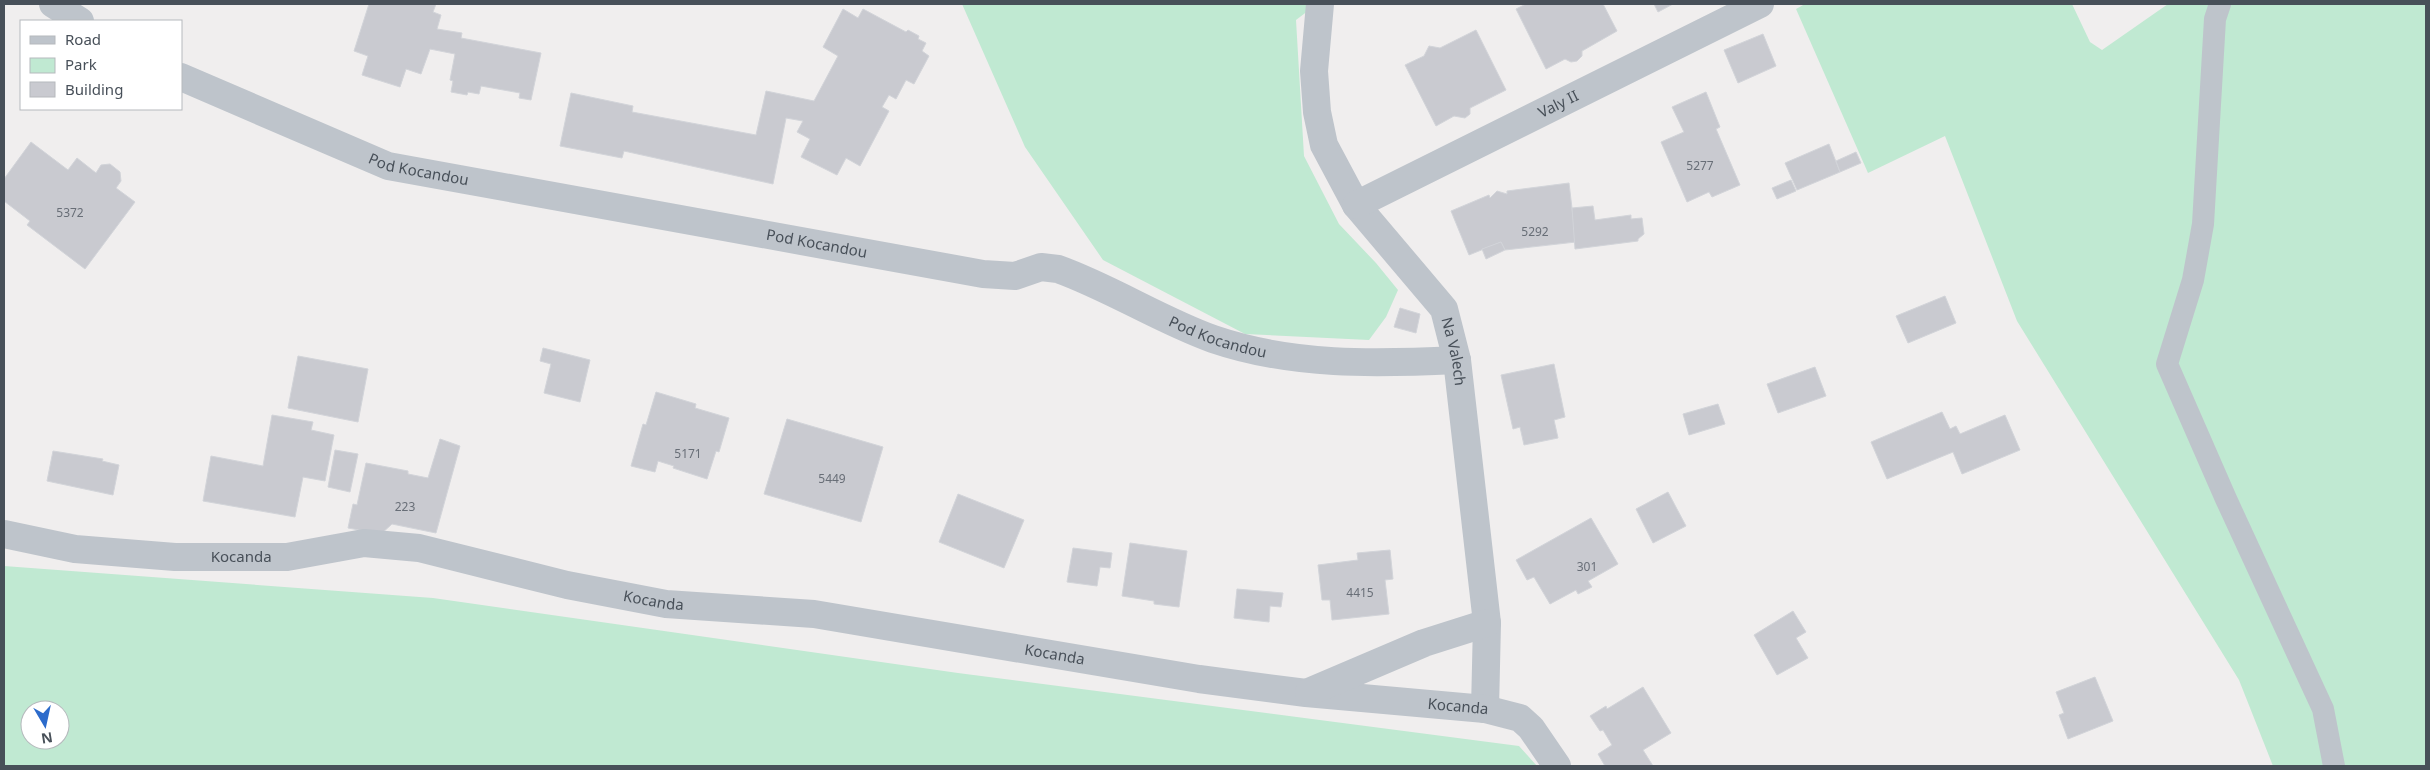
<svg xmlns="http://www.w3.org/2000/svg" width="2430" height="770" font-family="'Noto Sans',sans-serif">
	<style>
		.green { fill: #c0e9d2; fill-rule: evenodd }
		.building { fill: #c9cad0; stroke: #d2d4d9 }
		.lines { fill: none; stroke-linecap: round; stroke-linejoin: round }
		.service { stroke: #bec4cb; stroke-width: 22 }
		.minor { stroke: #bec4cb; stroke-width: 28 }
		.labels { text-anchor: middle; stroke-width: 4; stroke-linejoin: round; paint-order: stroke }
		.number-label { font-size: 12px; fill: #686e77 }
		.street-label { font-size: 15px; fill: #485059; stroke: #fff }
	</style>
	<rect width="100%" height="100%" fill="#f0eeee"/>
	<g class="green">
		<path d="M962,4H1317L1296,20L1304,156L1339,224L1376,263L1398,290L1386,317L1369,340L1245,334L1103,260L1025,147Z"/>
		<path d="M1805,4H2072L2090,42L2102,50L2168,4H2426V766H2273L2239,680L2017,321L1945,136L1868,173L1796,9Z"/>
		<path d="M4,566L433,598L958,673L1519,746L1537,766H4ZM30,710H60V740H30Z"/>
	</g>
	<g class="building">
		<path d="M369,4H436L433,12L441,15L437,29L462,33L461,38L541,53L531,100L519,98L520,93L481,86L479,94L468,92L467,95L451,92L453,81L450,80L455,54L430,49L421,74L406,69L400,87L362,75L368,56L354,51Z"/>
		<path d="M1526,4H1603L1617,31L1582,51V56L1577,61L1571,62L1565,59L1546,69L1516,9Z"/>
		<path d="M1654,4H1673L1658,12Z"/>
		<path d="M843,9L858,18L863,9L906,32L908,30L919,36L918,39L926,43L922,51L929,56L914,84L906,80L896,99L889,95L882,107L889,111L860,166L846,158L837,175L801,157L810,139L797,132L803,121L786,118L773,184L624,151L622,158L560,146L571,93L633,106L632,112L756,135L766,91L814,101L838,56L823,47Z"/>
		<path d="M1476,30L1506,90L1470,108V114L1465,118L1454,116L1436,126L1405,65L1424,56L1429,46L1440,48Z"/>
		<path d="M1763,34L1776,66L1738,83L1724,50Z"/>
		<path d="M1706,92L1720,127L1716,129L1740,185L1712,197L1709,192L1687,202L1661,142L1684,132L1672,107Z"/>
		<path d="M31,142L68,170L77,158L96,173L101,165L110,164L120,172L121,181L116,188L135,202L85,269L27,225L30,221L4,201V179Z"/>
		<path d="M1829,144L1840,172L1797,190L1785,163Z"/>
		<path d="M1856,152L1861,163L1840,172L1836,161Z"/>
		<path d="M1791,180L1796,191L1777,199L1772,188Z"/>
		<path d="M1569,183L1576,242L1505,250L1501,242L1469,255L1451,211L1489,195L1490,198L1497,191L1507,194V191Z"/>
		<path d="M1593,206L1595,220L1631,215V219L1642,218L1644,234L1638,239V241L1575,249L1572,208Z"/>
		<path d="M1501,242L1505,250L1486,259L1482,249Z"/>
		<path d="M1945,296L1956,323L1908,343L1896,316Z"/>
		<path d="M1400,308L1420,314L1416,333L1394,327Z"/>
		<path d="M543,348L590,360L580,402L544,393L551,364L540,361Z"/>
		<path d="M298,356L368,369L358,422L288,408Z"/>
		<path d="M1554,364L1565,417L1554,420L1558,438L1524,445L1520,427L1513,429L1501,375Z"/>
		<path d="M1815,367L1826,396L1778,413L1767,384Z"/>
		<path d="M656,392L696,404L695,408L729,418L719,452L716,451L707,479L673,468L674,466L658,461L655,472L631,466L643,424L646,425Z"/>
		<path d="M1718,404L1725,424L1689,435L1683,414Z"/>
		<path d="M1942,412L1950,429L1956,426L1960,434L2005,415L2020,450L1962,474L1953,452L1887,479L1871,442Z"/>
		<path d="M272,415L313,422L311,430L334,435L325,481L303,477L295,517L203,501L211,456L263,466Z"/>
		<path d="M787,419L883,447L861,522L764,494Z"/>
		<path d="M440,439L460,446L436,533L392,524L381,534L348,528L353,504L357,505L366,463L408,471V474L428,478Z"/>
		<path d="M335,450L358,454L350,492L328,487Z"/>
		<path d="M53,451L103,459L102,461L119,465L113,495L47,481Z"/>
		<path d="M1668,492L1686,526L1653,543L1636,509Z"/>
		<path d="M958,494L1024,520L1004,568L939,542Z"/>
		<path d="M1591,518L1618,564L1588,581L1592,587L1578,594L1576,590L1550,604L1534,577L1527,580L1516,560Z"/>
		<path d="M1130,543L1187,551L1179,607L1154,604V601L1122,596Z"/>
		<path d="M1073,548L1112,553L1110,568L1100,567L1097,586L1067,582Z"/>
		<path d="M1390,550L1393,579L1385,580L1389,614L1332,620L1330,600H1322L1318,565L1358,560L1357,553Z"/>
		<path d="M1237,589L1283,593L1281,607L1270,606L1269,622L1234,618Z"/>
		<path d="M1793,611L1806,632L1796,638L1808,658L1777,675L1754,635Z"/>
		<path d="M2095,677L2113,721L2068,739L2059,715L2064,713L2056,692Z"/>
		<path d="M1643,687L1671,733L1643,750L1653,766H1605L1598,754L1612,745L1603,730L1600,731L1590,716L1606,706L1607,709Z"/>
	</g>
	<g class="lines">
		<path class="service" d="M2220,4L2215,19L2203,224L2193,280L2167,364L2226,499L2323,709L2334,766"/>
		<g class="minor">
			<path d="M53,4L80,21"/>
			<path id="s1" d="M1320,4L1314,71L1317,112L1324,145L1356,205L1444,309L1457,360L1487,623L1485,709"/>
			<path id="s2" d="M181,77L388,166L983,274L1015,276L1041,267L1058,269C1111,288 1160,320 1213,339C1292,366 1375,364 1457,360"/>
			<path id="s3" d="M1356,205L1760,4"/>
			<path id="s4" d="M4,534L75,549L175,557H287L364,543L419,548L567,585L666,604L814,614L1199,679L1306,693L1485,709L1520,718L1531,728L1557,766"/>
			<path d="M1309,692L1424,643L1487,623"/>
		</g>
	</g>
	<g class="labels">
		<g class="number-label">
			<text x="1700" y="170">5277</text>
			<text x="70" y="217">5372</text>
			<text x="1535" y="236">5292</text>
			<text x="688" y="458">5171</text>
			<text x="832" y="483">5449</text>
			<text x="405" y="511">223</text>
			<text x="1587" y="571">301</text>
			<text x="1360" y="597">4415</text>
		</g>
		<g class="street-label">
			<text dy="5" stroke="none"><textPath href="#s3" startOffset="226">Valy II</textPath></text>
			<text dy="5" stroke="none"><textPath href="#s2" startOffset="256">Pod Kocandou</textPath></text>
			<text dy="5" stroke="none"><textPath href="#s2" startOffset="661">Pod Kocandou</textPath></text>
			<text dy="5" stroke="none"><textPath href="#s2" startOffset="1081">Pod Kocandou</textPath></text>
			<text dy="5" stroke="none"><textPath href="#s1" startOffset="390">Na Valech</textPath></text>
			<text dy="5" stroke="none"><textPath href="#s4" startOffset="239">Kocanda</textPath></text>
			<text dy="5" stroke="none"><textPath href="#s4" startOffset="659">Kocanda</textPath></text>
			<text dy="5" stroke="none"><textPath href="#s4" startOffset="1064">Kocanda</textPath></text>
			<text dy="5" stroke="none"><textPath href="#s4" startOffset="1471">Kocanda</textPath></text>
		</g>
	</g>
	<rect width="2430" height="770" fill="none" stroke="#485059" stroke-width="10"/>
	<rect x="20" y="20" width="162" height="90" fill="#ffffff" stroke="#b6b9bd"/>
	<rect x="30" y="36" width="25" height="8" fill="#bec4cb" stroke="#b6b9bd"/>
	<text x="65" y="45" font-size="15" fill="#485059">Road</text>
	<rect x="30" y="58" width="25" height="15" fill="#c0e9d2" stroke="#b6b9bd"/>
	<text x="65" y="70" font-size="15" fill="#485059">Park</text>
	<rect x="30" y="82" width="25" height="15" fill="#c9cad0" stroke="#b6b9bd"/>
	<text x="65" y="95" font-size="15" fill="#485059">Building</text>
	<g transform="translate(45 725) rotate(171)"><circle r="24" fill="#ffffff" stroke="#b6b9bd"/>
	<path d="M0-4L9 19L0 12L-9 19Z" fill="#2c6bcb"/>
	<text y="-8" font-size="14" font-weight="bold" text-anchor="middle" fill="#485059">N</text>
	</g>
</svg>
